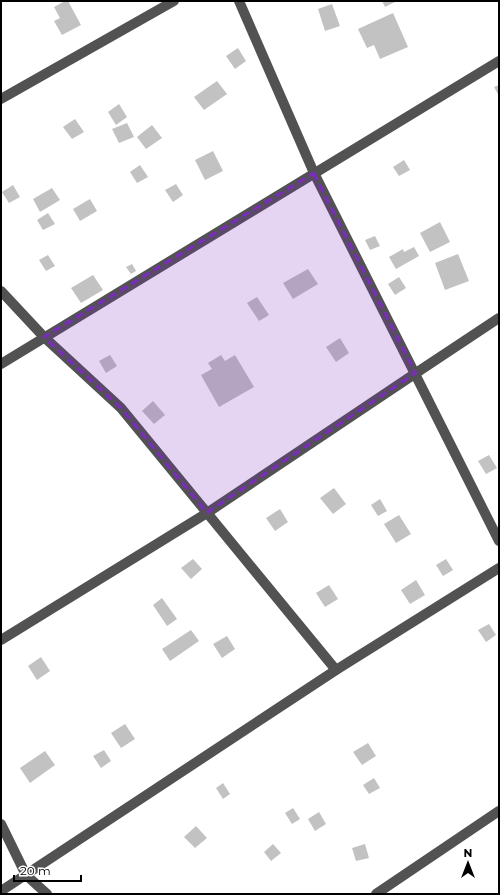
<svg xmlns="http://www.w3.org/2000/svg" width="500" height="895" font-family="Montserrat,sans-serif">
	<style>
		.building { fill: #c2c2c2 }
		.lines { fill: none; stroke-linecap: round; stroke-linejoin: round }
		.minor { stroke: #525252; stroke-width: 10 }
		.marked { fill: #7b2cbf; fill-opacity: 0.2; stroke: #7b2cbf; stroke-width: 3; stroke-dasharray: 8 5; stroke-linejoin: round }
	</style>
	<rect width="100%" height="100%" fill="#fff"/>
	<g class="building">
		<path d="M65,1H68L81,25L62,35L54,21L60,18L54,7Z"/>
		<path d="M382,1H397L385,7Z"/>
		<path d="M332,4L340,26L325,31L318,9Z"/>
		<path d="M393,13L408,47L380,59L374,45L367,48L358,29Z"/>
		<path d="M238,48L246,61L235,69L226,56Z"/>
		<path d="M217,81L227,94L204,110L194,97Z"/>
		<path d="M499,85V96L494,87Z"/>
		<path d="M119,104L127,117L116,125L108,112Z"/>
		<path d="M75,119L84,132L72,139L63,127Z"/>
		<path d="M127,123L134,137L119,143L112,129Z"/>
		<path d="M152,125L162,138L146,149L137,137Z"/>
		<path d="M213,151L223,171L205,180L195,160Z"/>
		<path d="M404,160L410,170L399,176L393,167Z"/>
		<path d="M140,165L148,177L137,183L130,172Z"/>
		<path d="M176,184L183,195L173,202L165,190Z"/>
		<path d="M13,185L20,197L9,203L2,192Z"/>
		<path d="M52,188L60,200L40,212L33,199Z"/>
		<path d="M90,199L97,211L80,221L73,209Z"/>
		<path d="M48,213L55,224L43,230L37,220Z"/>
		<path d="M440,222L450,242L430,252L420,233Z"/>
		<path d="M375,236L380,246L370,250L365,240Z"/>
		<path d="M414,247L419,256L396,269L389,257L403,249L404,252Z"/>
		<path d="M458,254L469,281L445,290L435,263Z"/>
		<path d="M48,255L55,266L46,271L39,260Z"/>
		<path d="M132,264L136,271L131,274L126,267Z"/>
		<path d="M308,269L318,284L293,299L283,283Z"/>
		<path d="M93,275L103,290L81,303L71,288Z"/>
		<path d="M399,277L406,288L395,295L388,284Z"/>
		<path d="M257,297L269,315L259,321L247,303Z"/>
		<path d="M340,338L349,353L336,362L326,347Z"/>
		<path d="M110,355L117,366L106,373L99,361Z"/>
		<path d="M221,355L225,361L235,355L254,387L219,407L201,375L212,369L208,363Z"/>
		<path d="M153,401L165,415L154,424L142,411Z"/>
		<path d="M489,455L497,468L486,474L478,461Z"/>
		<path d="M334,488L346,504L333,514L320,498Z"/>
		<path d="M380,499L387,511L378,516L371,505Z"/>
		<path d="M280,509L288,522L275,531L266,518Z"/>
		<path d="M399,515L411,534L396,543L384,524Z"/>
		<path d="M193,559L202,569L191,579L181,568Z"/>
		<path d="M446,559L453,570L443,576L436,565Z"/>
		<path d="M416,580L425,595L410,604L401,590Z"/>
		<path d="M329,585L338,599L325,607L316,593Z"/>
		<path d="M162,598L177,619L167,626L153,605Z"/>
		<path d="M489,624L496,635L486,642L478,630Z"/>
		<path d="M191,630L199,641L170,661L162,649Z"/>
		<path d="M227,636L235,649L222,658L213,644Z"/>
		<path d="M41,657L50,671L37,680L28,666Z"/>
		<path d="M125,724L135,739L121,748L111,733Z"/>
		<path d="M368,743L376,756L362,765L353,752Z"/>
		<path d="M104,750L111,761L101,768L93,756Z"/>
		<path d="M45,751L55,765L30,783L20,768Z"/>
		<path d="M374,778L380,788L369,794L363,785Z"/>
		<path d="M223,783L230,794L223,799L216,788Z"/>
		<path d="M293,808L300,819L292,824L285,813Z"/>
		<path d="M319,812L326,824L315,831L308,819Z"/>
		<path d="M196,826L207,838L195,848L184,837Z"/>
		<path d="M273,844L281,853L271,861L264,852Z"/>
		<path d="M365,844L369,858L356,861L352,848Z"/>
	</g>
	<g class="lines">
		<g class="minor">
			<path d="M239,1L314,173L499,541"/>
			<path d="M1,99L174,1"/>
			<path d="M1,291L44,337L121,408L336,670"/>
			<path d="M1,364L499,61"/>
			<path d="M1,640L207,513L416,373L499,318"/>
			<path d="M1,824L26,875L47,894"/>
			<path d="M1,891L336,670L499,568"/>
			<path d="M376,894L499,811"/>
		</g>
	</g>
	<path class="marked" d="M314,173L416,373L207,513L121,408L44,337Z"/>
	<rect width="500" height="895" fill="none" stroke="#000000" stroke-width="4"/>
	<g transform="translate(468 863)" stroke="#ffffff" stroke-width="3" paint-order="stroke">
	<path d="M0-3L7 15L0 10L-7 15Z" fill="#000000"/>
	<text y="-6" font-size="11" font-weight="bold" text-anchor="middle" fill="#000000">N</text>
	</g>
	<path d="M14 875v6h67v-6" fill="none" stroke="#000000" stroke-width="2"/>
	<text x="20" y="875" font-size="12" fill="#000000" stroke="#ffffff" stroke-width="3" paint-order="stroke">20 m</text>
</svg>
